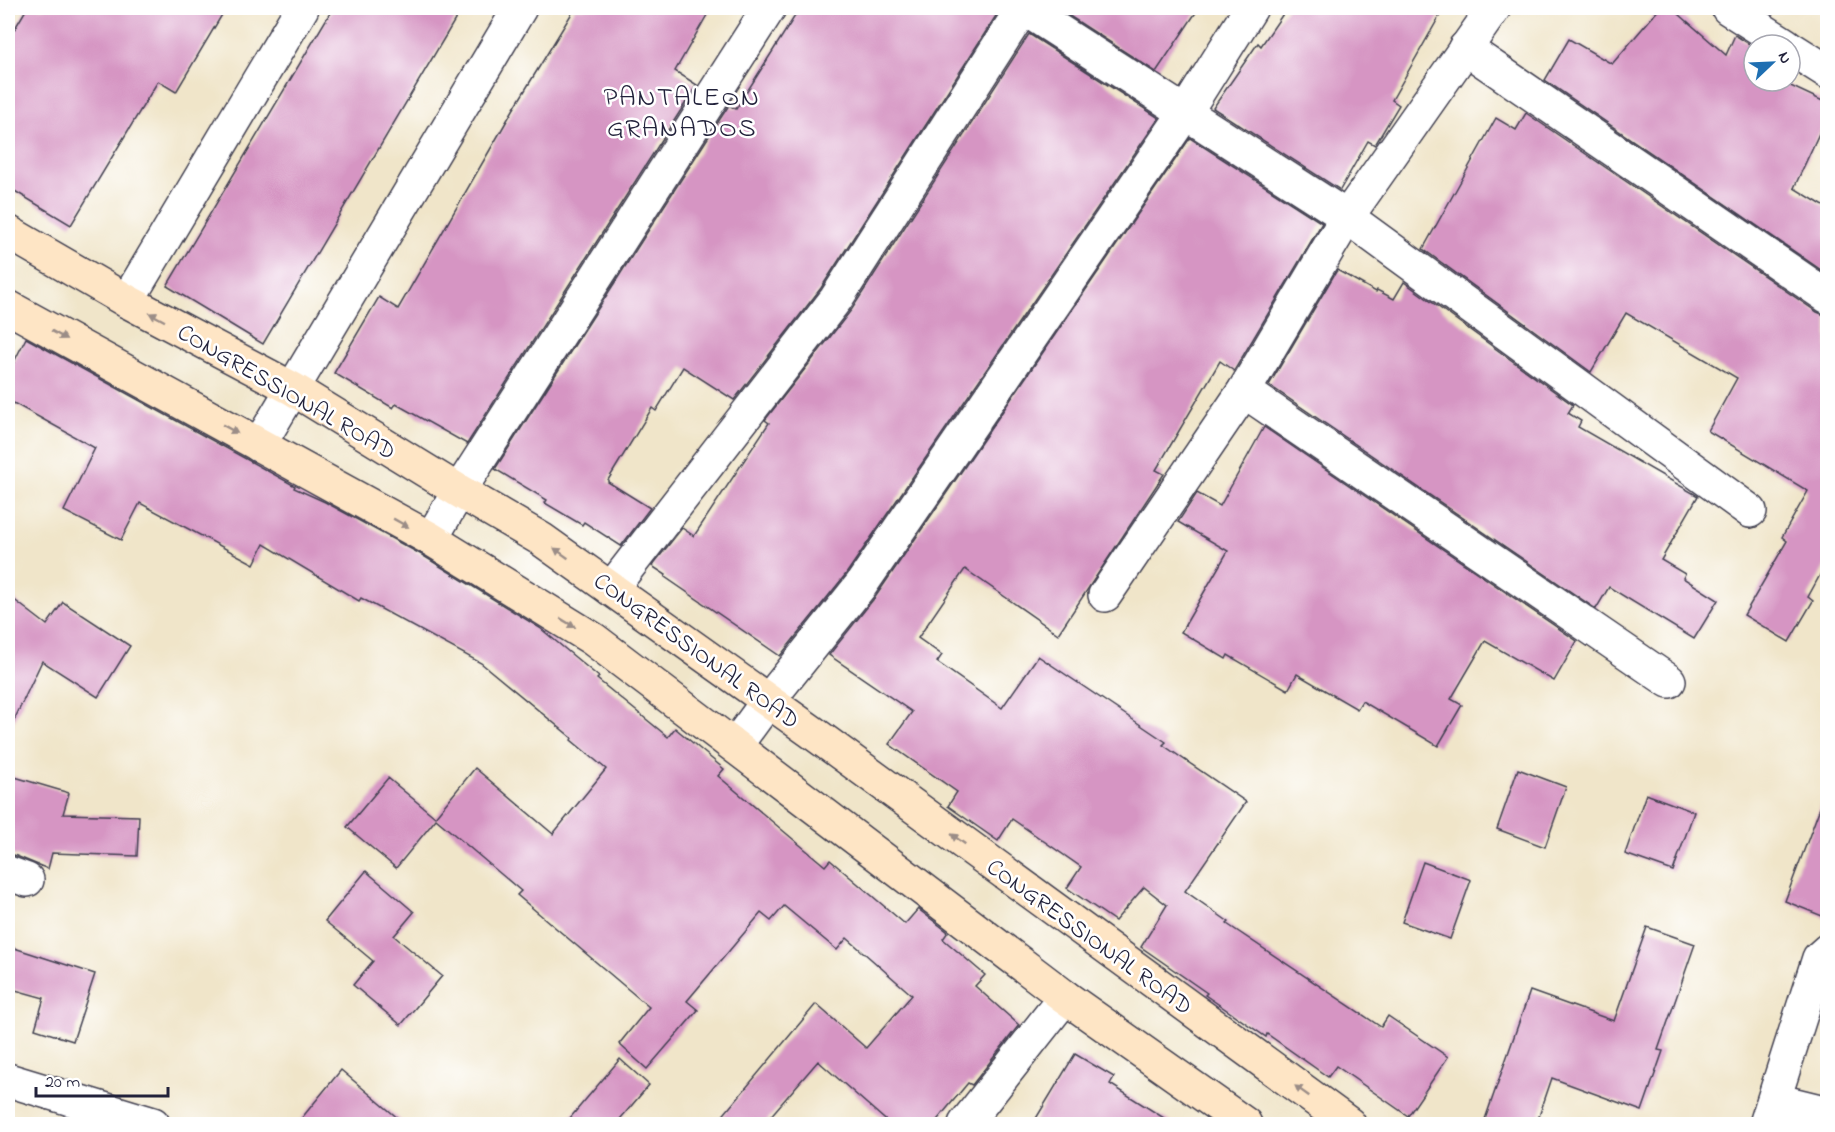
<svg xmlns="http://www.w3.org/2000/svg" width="1835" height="1132" font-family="'Indie Flower',sans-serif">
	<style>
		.building { fill: #d695c3 }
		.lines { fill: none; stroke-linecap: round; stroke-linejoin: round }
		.street-casing { stroke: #413f50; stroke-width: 36 }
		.secondary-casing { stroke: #413f50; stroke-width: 36 }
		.street { stroke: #fff; stroke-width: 33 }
		.secondary { stroke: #fee5c5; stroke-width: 33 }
		.oneway { fill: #9b8d87 }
		.labels { text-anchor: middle; stroke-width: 5; stroke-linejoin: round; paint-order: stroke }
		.street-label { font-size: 24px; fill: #22223b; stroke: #fff }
		.quarter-label { font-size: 27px; letter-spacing: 1.5px; fill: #22223b; stroke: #fff }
	</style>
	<rect width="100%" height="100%" fill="#fff"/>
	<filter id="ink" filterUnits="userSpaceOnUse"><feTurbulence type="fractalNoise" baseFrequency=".0167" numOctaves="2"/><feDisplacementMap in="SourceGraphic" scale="12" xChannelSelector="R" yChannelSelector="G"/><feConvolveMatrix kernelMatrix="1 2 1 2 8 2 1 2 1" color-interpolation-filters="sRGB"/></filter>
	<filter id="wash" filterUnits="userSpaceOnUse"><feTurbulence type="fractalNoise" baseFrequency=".008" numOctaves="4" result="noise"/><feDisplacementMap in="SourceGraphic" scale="24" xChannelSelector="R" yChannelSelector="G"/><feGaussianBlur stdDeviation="1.35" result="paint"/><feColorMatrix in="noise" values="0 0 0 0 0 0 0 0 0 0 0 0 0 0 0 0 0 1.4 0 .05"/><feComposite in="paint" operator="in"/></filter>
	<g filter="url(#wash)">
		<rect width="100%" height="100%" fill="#f0e5c9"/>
		<g id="blocks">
			<g class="building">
				<path d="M27,8H226L176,92L158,81L71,225L8,187V40Z"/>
				<path d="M333,8H462L263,344L167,286Z"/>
				<path d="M575,8H711L675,71L697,85L467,444L396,404L393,408L334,373L379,297L398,309L513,110Z"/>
				<path d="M800,8H1001L821,288L734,400L683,367L656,411L652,408L608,480V482L650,508L621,546L584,522L582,525L545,503L547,500L495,469L729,105L736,109Z"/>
				<path d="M1057,8H1199L1156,72Z"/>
				<path d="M1287,8H1444L1392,100L1399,105L1375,145L1368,141L1340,190L1213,108L1258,43L1261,46Z"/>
				<path d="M1660,8H1672L1726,55L1735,35L1754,47V81H1780L1827,103V116L1794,188L1827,208V274L1545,80L1569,39L1612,64Z"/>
				<path d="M1029,34L1159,118L846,574L780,656L665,577L666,575L652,566L682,528L694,536L769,423L765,420L852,309Z"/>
				<path d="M1526,113L1817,312L1827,316V562L1808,597L1813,601L1789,642L1744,615L1787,541L1782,537L1808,491L1708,431L1737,378L1626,313L1591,372L1423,249L1496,118L1516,130Z"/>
				<path d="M1190,138L1322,223L1234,371L1220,361L1156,470L1164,474L1058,634L965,569L918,638L942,655L937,662L1002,708L1038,656L1166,742L1163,745L1246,802L1185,891L1229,922L1227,924L1381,1027L1388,1016L1448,1057L1408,1116L1336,1066L1328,1077L1267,1034L1266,1037L1205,995L1207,993L1141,947L1167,905L1144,887L1115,921L1067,888L1081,867L1012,819L998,841L948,806L957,792L889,744L912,712L829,655L876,596Z"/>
				<path d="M1337,270L1376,292L1377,290L1394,299L1404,282L1573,405L1568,413L1581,421L1578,427L1698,496L1661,560L1685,574L1683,578L1718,600L1694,639L1609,587L1596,609L1269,385Z"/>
				<path d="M26,338L295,486L294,488L325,502L422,555L540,628L599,677L597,679L668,737L675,728L724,769L718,776L825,866L830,860L905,924L918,909L948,932L943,939L985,975L975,986L1019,1025L972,1085L968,1083L933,1125H891L818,1061L763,1125H715L816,1004L866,1048L912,995L847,938L837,950L784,906L771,921L761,913L687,1001L698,1010L647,1069L619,1044L649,1007L517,895L521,891L436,819L396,868L347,827L388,778L435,817L475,768L553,834L606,769L571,740L572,738L481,663L361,598L359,601L264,544L254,564L140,503L121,540L64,511L95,448L8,400V374Z"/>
				<path d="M1264,427L1577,641L1554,681L1485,641L1451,699L1462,705L1438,746L1362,701L1357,709L1297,674L1288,690L1228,655L1226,659L1181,632L1228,551L1178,522L1197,493L1220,506Z"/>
				<path d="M8,595L47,625L63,602L130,646L98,697L42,661L8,733Z"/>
				<path d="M1518,769L1566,787L1545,847L1497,829Z"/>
				<path d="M8,775L69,793L63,814L139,816L137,856L52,853L48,869L14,855H8Z"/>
				<path d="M1646,794L1694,812L1673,871L1625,854Z"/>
				<path d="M1824,797L1827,798V918L1785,901Z"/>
				<path d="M1423,862L1471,880L1450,939L1402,922Z"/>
				<path d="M366,871L414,912L394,936L442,976L401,1025L353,985L373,961L325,921Z"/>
				<path d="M1647,927L1695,944L1658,1050L1663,1051L1642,1111L1552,1078L1536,1125H1483L1530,991L1614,1021Z"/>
				<path d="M8,946L95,974L73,1041L35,1029L44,998L8,988Z"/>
				<path d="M1075,1054L1114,1077L1110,1084L1175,1125H1032Z"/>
				<path d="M620,1059L649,1085L615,1125H564Z"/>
				<path d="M341,1070L406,1125H296Z"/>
			</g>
		</g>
	</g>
	<g filter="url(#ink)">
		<use href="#blocks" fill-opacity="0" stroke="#413f50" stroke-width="1.5"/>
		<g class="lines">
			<defs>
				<g id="street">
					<path d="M1728,8L1786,45"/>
					<path d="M1465,48L1828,297"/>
					<path d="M1790,48L1828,72"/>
					<path d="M127,301L302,8"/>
					<path d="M1244,391L1669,681"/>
					<path d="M259,445L520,8"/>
					<path d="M431,539L459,491L769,8"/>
					<path d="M611,589L836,299L1023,8L1347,217L1750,511"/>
					<path d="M1105,595L1244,391L1347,217L1494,8"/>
					<path d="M735,746L768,701L861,585L1185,113L1251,8"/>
					<path d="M8,873L27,880"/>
					<path d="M8,1080L153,1124"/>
					<path d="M1775,1100L1828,1113"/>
					<path d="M965,1124L1065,997"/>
					<path d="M1766,1124L1819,958L1828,950"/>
				</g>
				<g id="secondary">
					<path d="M8,232L127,301L293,389L459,491L541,539L812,732L1349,1124"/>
					<path d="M8,307L431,539L593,639L1065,997L1245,1124"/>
				</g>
			</defs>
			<use href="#street" class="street-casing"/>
			<use href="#secondary" class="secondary-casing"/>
			<use href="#street" class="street"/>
			<use href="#secondary" class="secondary"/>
		</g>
		<defs><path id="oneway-solid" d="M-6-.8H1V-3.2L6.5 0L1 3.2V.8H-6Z" transform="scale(1.5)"/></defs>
		<g class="oneway">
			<use href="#oneway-solid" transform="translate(157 317) rotate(-152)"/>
			<use href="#oneway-solid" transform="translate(59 335) rotate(29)"/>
			<use href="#oneway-solid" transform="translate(230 429) rotate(29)"/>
			<use href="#oneway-solid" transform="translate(401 523) rotate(29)"/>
			<use href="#oneway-solid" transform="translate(561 553) rotate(-145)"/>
			<use href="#oneway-solid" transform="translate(568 623) rotate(31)"/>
			<use href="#oneway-solid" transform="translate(958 839) rotate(-144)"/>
			<use href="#oneway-solid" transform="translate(1302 1091) rotate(-144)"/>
		</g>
	</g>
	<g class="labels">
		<g class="street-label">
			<text transform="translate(287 391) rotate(30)" y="8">CONGRESSIONAL ROAD</text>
			<text transform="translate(697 650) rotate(36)" y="8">CONGRESSIONAL ROAD</text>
			<text transform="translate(1090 936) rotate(36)" y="8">CONGRESSIONAL ROAD</text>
		</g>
		<g class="quarter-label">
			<text x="682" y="105">PANTALEON<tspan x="682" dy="31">GRANADOS</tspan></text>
		</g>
	</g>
	<rect width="1835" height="1132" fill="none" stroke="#fff" stroke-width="30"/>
	<g transform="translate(1772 63) rotate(67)"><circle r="28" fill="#ffffff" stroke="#a7a7b1" stroke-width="1.5"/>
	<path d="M0-4.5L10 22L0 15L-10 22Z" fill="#1f6fb2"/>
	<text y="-9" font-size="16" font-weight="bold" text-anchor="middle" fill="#22223b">N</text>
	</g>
	<path d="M36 1087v9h132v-9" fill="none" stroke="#22223b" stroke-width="3"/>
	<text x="45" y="1087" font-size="18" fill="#22223b" stroke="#ffffff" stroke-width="4.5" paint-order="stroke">20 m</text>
</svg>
